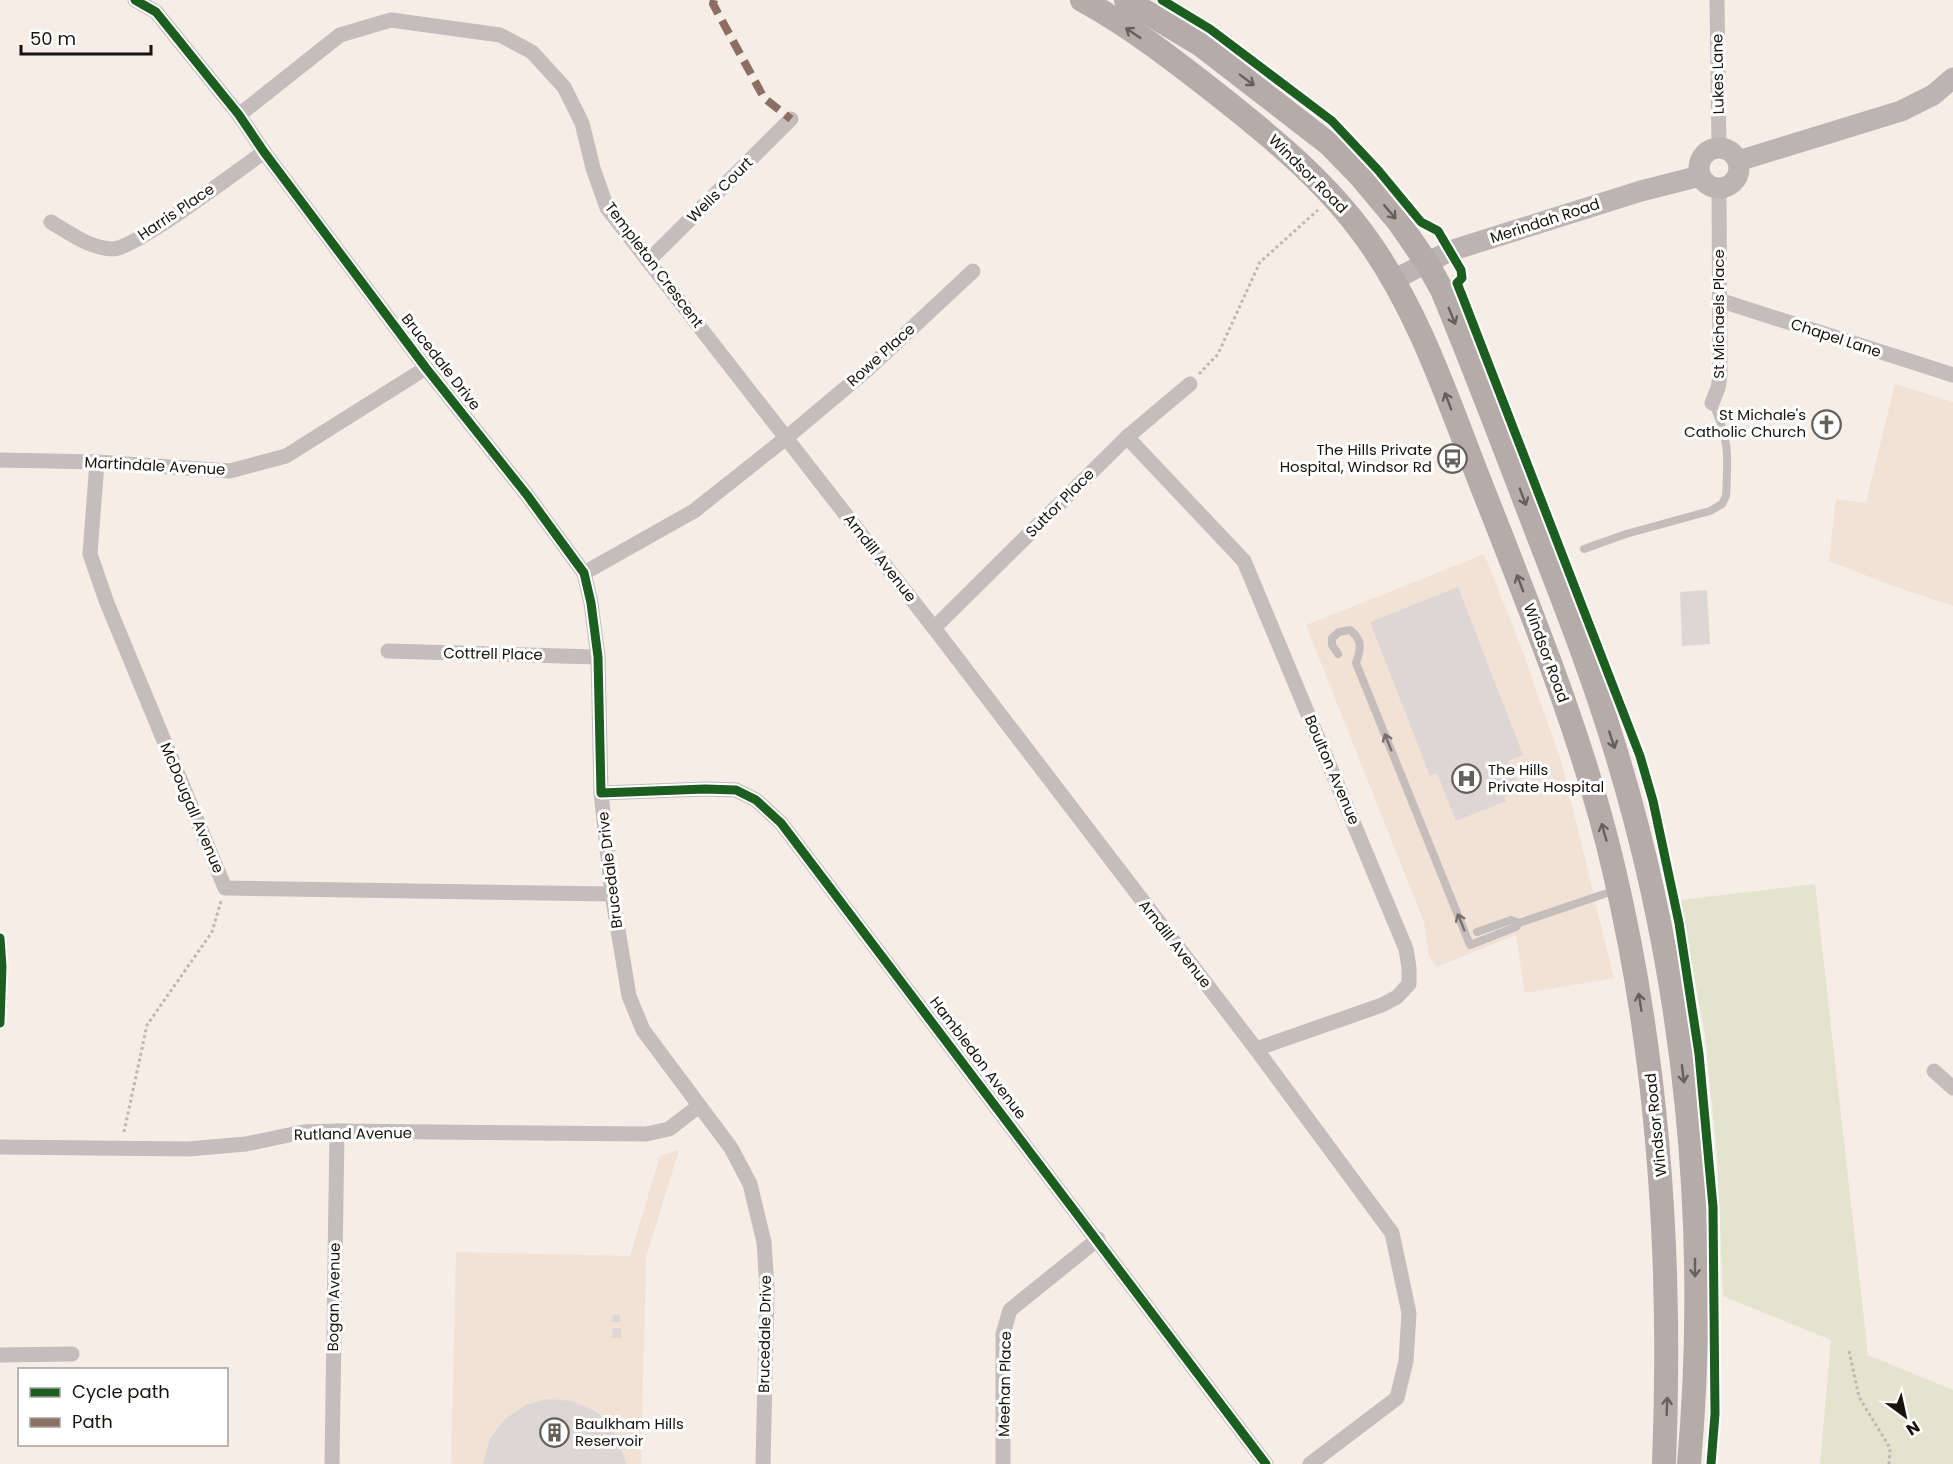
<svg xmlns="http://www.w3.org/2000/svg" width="1953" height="1464" font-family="Poppins,sans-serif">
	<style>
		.built { fill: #f1e2d5 }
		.green { fill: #e4e3ce }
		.building { fill: #dcd7d5 }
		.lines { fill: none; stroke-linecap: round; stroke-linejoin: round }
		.path { stroke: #bdb7b5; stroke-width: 3; stroke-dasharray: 3 3; stroke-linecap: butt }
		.service { stroke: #c4bdbc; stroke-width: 8 }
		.minor { stroke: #c4bdbc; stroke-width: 15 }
		.secondary { stroke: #bbb4b2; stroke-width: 21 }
		.primary { stroke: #b5acaa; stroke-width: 24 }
		.quiet { stroke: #8d6e63; stroke-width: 8; stroke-dasharray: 15 8; stroke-linecap: butt }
		.cycleway-casing { stroke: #fff; stroke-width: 13 }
		.cycleway { stroke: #1b5e20; stroke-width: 9 }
		.oneway { stroke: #66605c }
		.oneway2 { stroke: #76706e }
		.labels { text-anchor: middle; stroke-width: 6; stroke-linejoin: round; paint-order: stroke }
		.street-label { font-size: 15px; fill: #17130e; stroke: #fff }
		.poi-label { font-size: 15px; fill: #17130e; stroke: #fff; text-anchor: end }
	</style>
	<rect width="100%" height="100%" fill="#f5ede6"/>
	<g class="built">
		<path d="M1895,384L1953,402V606L1896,587L1829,561L1836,499L1866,503Z"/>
		<path d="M1484,554L1521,647L1561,761L1614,978L1525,993L1516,935L1436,967L1429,956L1424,922L1306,625Z"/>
		<path d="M679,1150L646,1257L641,1464H451L456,1252L630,1256L660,1156Z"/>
	</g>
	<path class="green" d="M1815,884L1868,1355L1953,1390V1464H1820L1831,1340L1723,1296L1717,1156L1705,1035L1680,900Z"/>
	<g class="building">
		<path d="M1458,587L1523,755L1508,761L1520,791L1504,797L1506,801L1456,821L1437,773L1430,776L1370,622Z"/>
		<path d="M1707,590L1710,644L1682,646L1680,592Z"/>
		<path d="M613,1315H620V1322H612Z"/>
		<path d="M613,1328H621V1338H612Z"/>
		<path d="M548,1399L572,1401L595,1411L604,1419L618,1438L626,1464H483L490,1438L505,1419L525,1405Z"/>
	</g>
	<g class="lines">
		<g class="path">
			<path d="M1199,374L1218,354L1260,262L1318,210"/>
			<path d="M124,1132L147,1025L212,932L221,901"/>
			<path d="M1849,1351L1859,1397L1890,1448L1889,1464"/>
		</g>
		<g class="service">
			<path d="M1584,549L1626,534L1710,511L1722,504L1726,496C1728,459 1730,437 1712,403"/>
			<path d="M1338,654L1332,645V638L1339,632L1350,630C1363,640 1361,649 1356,663L1470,945L1516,927L1519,923L1616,890"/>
			<path d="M1477,932L1511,920L1519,923"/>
		</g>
		<g class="minor">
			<path d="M135,0L156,12L239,115L264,152L426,368L527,495L584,573L591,603L598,657L601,793L612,894L629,996L643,1030L731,1148L750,1184L764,1242L767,1288L763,1464"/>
			<path d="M1717,0L1719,148"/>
			<path d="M239,115L340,35L391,20L500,35L532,52L564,87L582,123L593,168L607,208L934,628L1256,1049L1392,1233L1409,1313L1406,1361L1397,1398L1310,1464"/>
			<path d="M51,222C71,234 89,248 113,249C135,249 240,169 264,152"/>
			<path d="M648,261L791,119"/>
			<path d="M1719,300L1953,375"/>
			<path d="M1712,403L1718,388L1720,376L1719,189"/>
			<path d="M1127,437L1244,561L1406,949L1409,968V984L1397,997L1382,1005L1256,1049"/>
			<path d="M0,460L97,462L230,471L286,456L426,368"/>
			<path d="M97,462L90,554L107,603L225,888L612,894"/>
			<path d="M584,573L694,511L786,438L867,370L973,271"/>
			<path d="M934,628L1127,437L1190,384"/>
			<path d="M388,651L598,657"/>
			<path d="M601,793L705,789L736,790L756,800L781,823L1266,1464"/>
			<path d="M1934,1071L1953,1088"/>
			<path d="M0,1147L188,1149L246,1144L303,1132L337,1131L646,1134L669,1129L699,1106"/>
			<path d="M0,1355L72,1354"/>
			<path d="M332,1464L337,1131"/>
			<path d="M1003,1464V1334L1010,1310L1098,1239"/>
		</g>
		<g class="secondary">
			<circle cx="1719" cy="168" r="20"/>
			<path d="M1738,161L1901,111L1933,95L1953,78"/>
			<path d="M1395,279L1450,251L1641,191L1700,176"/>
		</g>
		<g class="primary">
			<path d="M1082,0C1128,25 1171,58 1212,90C1268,134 1325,180 1367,239C1423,317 1452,413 1488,502C1535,622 1585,744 1614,870C1660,1065 1672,1264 1664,1464"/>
			<path d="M1126,0L1201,45L1329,144L1361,177L1398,221L1427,263L1442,290C1473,365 1502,441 1531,517C1561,595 1592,672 1616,752C1686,981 1710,1226 1689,1464"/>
		</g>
		<path class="quiet" d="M714,0L713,4L764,98L791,119"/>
		<defs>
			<g id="cycleway">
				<path d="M135,0L156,12L239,115L264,152L426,368L527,495L584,573L591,603L598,657L601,793L705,789L736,790L756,800L781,823L1266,1464"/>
				<path d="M1162,0L1210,29L1332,121L1378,170L1421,222L1438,231L1461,270L1462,278L1457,283L1463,298L1640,756L1653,801L1679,923L1699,1054L1713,1207L1715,1414L1711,1464"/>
				<path d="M0,938L2,967L0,1023"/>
			</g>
		</defs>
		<use href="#cycleway" class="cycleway-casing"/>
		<use href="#cycleway" class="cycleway"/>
	</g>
	<defs><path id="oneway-shaft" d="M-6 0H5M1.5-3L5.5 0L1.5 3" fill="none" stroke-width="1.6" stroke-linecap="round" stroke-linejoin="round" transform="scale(1.5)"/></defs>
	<g class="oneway">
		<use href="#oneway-shaft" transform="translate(1133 33) rotate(-146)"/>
		<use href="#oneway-shaft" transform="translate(1247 80) rotate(37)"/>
		<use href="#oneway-shaft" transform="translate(1390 212) rotate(50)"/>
		<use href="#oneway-shaft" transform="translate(1452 316) rotate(68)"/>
		<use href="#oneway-shaft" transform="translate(1448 401) rotate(-111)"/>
		<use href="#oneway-shaft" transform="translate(1523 497) rotate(69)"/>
		<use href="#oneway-shaft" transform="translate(1520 583) rotate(-111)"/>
		<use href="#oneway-shaft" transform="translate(1612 740) rotate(72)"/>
		<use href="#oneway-shaft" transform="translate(1604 832) rotate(-106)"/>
		<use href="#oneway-shaft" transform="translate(1640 1002) rotate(-99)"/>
		<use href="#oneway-shaft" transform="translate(1683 1074) rotate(83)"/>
		<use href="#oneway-shaft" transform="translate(1695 1268) rotate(90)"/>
		<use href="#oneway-shaft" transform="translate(1667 1406) rotate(-88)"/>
	</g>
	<g class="oneway2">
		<use href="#oneway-shaft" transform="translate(1388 742) rotate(-112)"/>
		<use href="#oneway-shaft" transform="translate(1461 922) rotate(-112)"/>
	</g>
	<defs>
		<symbol id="church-ring" viewBox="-11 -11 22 22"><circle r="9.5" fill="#fff" stroke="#655f5a" stroke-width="1.5"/><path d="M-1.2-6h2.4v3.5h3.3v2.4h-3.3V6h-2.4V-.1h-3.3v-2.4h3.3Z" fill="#655f5a"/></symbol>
		<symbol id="bus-ring" viewBox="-11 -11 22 22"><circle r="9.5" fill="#fff" stroke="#655f5a" stroke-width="1.5"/><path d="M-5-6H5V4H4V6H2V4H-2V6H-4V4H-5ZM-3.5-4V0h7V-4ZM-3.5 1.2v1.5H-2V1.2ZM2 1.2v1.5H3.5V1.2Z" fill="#655f5a"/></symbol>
		<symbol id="hospital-ring" viewBox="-11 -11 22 22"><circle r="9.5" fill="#fff" stroke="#655f5a" stroke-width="1.5"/><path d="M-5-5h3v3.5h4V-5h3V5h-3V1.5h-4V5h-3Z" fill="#655f5a"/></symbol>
		<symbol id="building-ring" viewBox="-11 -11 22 22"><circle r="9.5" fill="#fff" stroke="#655f5a" stroke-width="1.5"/><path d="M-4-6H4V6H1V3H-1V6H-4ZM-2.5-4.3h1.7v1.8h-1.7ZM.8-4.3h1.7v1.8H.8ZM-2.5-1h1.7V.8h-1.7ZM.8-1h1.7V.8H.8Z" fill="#655f5a"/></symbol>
	</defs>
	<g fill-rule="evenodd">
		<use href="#church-ring" x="1810" y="408" width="33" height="33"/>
		<use href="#bus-ring" x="1436" y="442" width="33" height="33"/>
		<use href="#hospital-ring" x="1450" y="762" width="33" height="33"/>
		<use href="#building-ring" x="538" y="1416" width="33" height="33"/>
	</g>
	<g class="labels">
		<g class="street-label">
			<text transform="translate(1718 74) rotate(-91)" y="5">Lukes Lane</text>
			<text transform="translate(1308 174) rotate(45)" y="5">Windsor Road</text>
			<text transform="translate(720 190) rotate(-45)" y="5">Wells Court</text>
			<text transform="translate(176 212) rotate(-34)" y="5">Harris Place</text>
			<text transform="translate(1545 221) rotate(-18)" y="5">Merindah Road</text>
			<text transform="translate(654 265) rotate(53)" y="5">Templeton Crescent</text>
			<text transform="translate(1719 314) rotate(-90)" y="5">St Michaels Place</text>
			<text transform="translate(1836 338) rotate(18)" y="5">Chapel Lane</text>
			<text transform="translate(881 355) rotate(-42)" y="5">Rowe Place</text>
			<text transform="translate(441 362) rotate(52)" y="5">Brucedale Drive</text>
			<text transform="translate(155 466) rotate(3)" y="5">Martindale Avenue</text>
			<text transform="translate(1060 503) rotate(-45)" y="5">Suttor Place</text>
			<text transform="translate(880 558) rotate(52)" y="5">Arndill Avenue</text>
			<text transform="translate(1546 653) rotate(70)" y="5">Windsor Road</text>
			<text transform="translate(493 654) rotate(1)" y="5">Cottrell Place</text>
			<text transform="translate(1332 770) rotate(67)" y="5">Boulton Avenue</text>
			<text transform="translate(192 808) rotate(67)" y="5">McDougall Avenue</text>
			<text transform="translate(610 870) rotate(-97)" y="5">Brucedale Drive</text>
			<text transform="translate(1175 944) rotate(52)" y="5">Arndill Avenue</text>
			<text transform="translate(978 1058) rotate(53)" y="5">Hambledon Avenue</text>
			<text transform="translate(1656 1125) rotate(-96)" y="5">Windsor Road</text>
			<text transform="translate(353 1134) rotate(-1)" y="5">Rutland Avenue</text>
			<text transform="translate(334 1297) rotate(-89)" y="5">Bogan Avenue</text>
			<text transform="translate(765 1334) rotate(-89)" y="5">Brucedale Drive</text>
			<text transform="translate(1005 1384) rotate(-89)" y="5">Meehan Place</text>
		</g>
		<g class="poi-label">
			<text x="1806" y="420">St Michale's<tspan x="1806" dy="17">Catholic Church</tspan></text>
			<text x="1432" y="455">The Hills Private<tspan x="1432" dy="17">Hospital, Windsor Rd</tspan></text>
			<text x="1488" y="775" text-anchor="start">The Hills<tspan x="1488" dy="17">Private Hospital</tspan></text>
			<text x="575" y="1429" text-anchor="start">Baulkham Hills<tspan x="575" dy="17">Reservoir</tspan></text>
		</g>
	</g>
	<rect x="18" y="1368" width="210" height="78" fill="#ffffff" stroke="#a2a19f" stroke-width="1.5"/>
	<rect x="30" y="1388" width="30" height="9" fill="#1b5e20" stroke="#a2a19f" stroke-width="1.5"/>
	<text x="72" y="1398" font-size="18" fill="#17130e">Cycle path</text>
	<rect x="30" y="1418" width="30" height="9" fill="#8d6e63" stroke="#a2a19f" stroke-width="1.5"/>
	<text x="72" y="1428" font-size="18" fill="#17130e">Path</text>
	<g transform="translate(1905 1416) rotate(147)" stroke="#ffffff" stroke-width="4.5" paint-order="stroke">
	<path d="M0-4.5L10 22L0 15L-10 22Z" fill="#17130e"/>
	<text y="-9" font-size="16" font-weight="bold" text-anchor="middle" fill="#17130e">N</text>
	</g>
	<path d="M21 45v9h130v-9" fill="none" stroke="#17130e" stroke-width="3"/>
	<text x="30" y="45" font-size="18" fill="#17130e" stroke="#ffffff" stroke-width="4.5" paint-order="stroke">50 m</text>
</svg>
